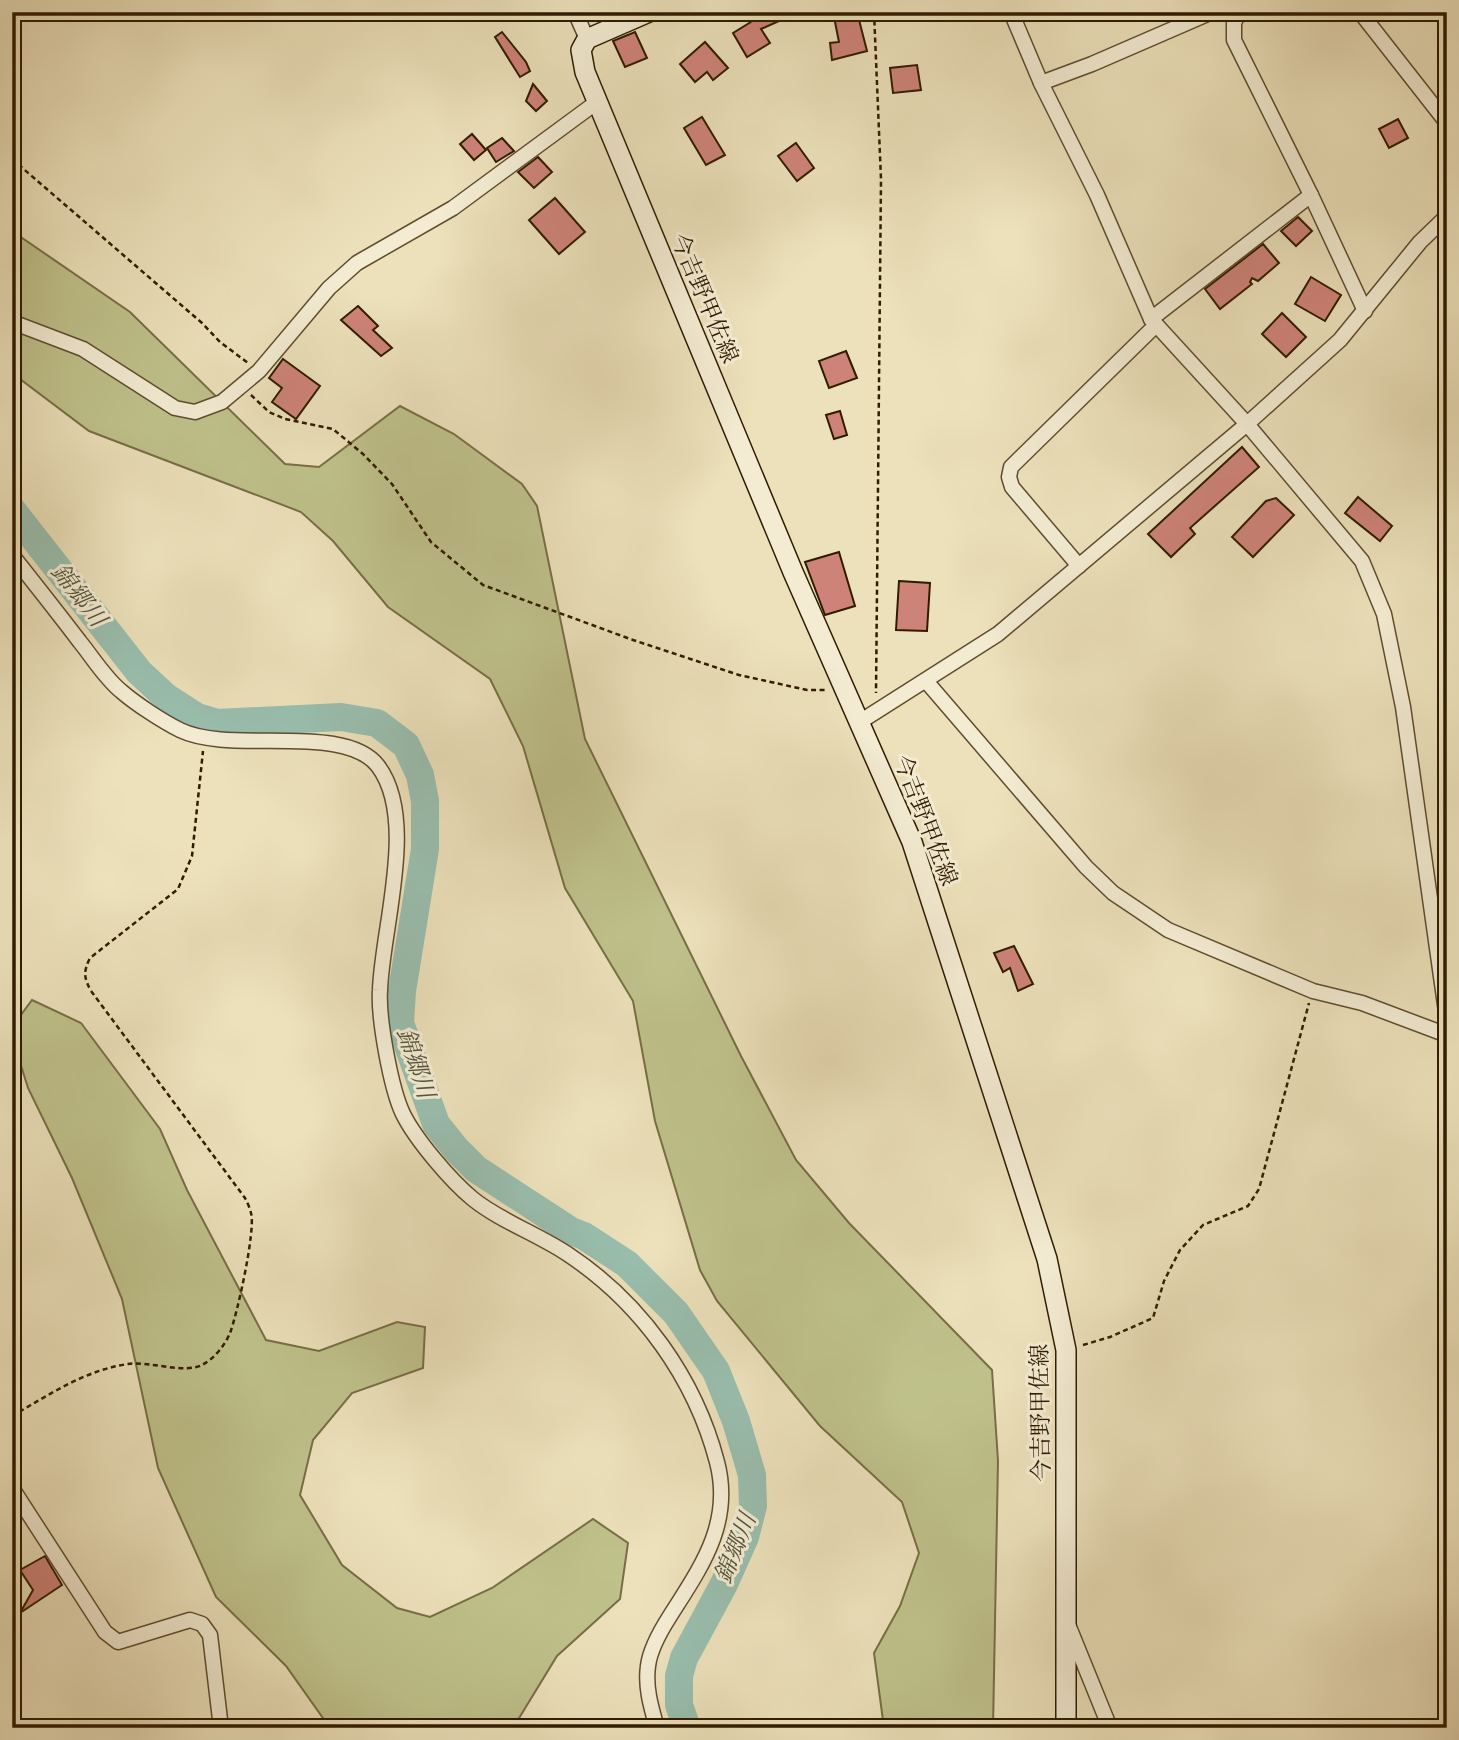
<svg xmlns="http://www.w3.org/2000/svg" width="1459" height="1740" font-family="'IM FELL French Canon','Noto Serif JP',serif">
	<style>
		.green { fill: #bfc18b; stroke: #786e46; stroke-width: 2 }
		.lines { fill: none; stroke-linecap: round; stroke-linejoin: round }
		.river { stroke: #99beae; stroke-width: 28 }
		.building { fill: #ce8379; stroke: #301b00; stroke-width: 2 }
		.minor-casing { stroke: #5f4c2f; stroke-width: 17 }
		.secondary-casing { stroke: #301b00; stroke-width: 22 }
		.path { stroke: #301b00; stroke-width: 2.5; stroke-dasharray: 5 3.5; stroke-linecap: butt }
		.minor { stroke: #f3ecd3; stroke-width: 14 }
		.secondary { stroke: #f3ecd3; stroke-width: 19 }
		.labels { text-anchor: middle; stroke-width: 6; stroke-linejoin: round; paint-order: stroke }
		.street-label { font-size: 23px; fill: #301b00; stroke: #f3ecd3 }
		.water-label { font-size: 24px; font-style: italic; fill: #55543d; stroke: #f3ecd3 }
	</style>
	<rect width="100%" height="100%" fill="#ece1bb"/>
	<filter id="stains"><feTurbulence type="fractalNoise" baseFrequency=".00286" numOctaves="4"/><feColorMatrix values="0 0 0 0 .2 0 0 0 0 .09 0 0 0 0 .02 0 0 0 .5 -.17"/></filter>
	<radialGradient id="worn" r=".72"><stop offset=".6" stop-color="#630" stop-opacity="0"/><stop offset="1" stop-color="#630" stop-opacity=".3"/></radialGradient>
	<g class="green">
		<path d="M12,231L130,312L285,464L319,467L400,406L454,434L522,484L537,506L585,739L741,1056L796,1160L849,1223L992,1370L998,1461L993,1728H884L874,1653L900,1606L919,1553L902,1502L820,1426L717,1301L700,1270L655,1121L633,1001L565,888L523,746L490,679L388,607L333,541L301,512L89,431L12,373Z"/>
		<path d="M32,1000L81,1023L160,1129L187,1190L266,1340L319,1351L397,1322L425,1327L423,1368L352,1393L313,1440L300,1495L342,1565L397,1608L430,1617L492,1588L593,1519L628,1543L620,1599L557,1656L513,1728H330L286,1666L216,1597L158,1468L122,1299L72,1178L28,1088L12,1037V1027Z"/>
	</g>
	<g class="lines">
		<path class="river" d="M12,510L139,672L166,697L197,717L217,723L341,717L377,723L406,745L420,775L425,801V849L402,991L400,1023L436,1124L456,1149L476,1169L571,1231L584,1236L627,1264L676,1313L716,1371L736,1421L752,1475L753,1506L745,1537L724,1584L684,1658L679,1676V1705L687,1728"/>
	</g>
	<g class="building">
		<path d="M767,12H799L761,29L770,43L747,57L733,33Z"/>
		<path d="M833,12H857L867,51L832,60L830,43L839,42Z"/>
		<path d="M502,32L526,62L530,71L520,77L495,37Z"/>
		<path d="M635,32L647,58L625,67L613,41Z"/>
		<path d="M705,42L728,68L713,80L707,72L695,82L680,64Z"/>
		<path d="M917,65L921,90L893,93L890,68Z"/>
		<path d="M533,84L547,101L536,111L526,101Z"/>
		<path d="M702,117L725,155L706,165L684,128Z"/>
		<path d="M1398,119L1408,138L1389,148L1379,129Z"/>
		<path d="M472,134L486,150L474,160L460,144Z"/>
		<path d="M502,138L514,151L496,162L487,148Z"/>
		<path d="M796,143L814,168L797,181L778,156Z"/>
		<path d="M538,157L552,172L534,188L518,172Z"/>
		<path d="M555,198L585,232L559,254L529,220Z"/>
		<path d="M1298,217L1312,231L1296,246L1281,231Z"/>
		<path d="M1263,244L1279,263L1258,281L1252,278L1250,282L1252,284L1220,309L1205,289Z"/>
		<path d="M1311,277L1341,295L1325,321L1295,304Z"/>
		<path d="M358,306L378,326L373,330L392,348L381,356L341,320Z"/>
		<path d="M1282,313L1306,337L1286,357L1262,334Z"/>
		<path d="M846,351L857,378L829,388L819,361Z"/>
		<path d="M283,359L320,386L296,419L272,402L282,388L269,378Z"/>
		<path d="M840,411L847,435L834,439L826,415Z"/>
		<path d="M1242,447L1259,467L1190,528L1195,534L1171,557L1148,534Z"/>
		<path d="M1358,497L1392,526L1380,541L1345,513Z"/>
		<path d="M1276,498L1294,515L1253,557L1232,537L1266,501Z"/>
		<path d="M839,552L855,606L825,615L805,562Z"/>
		<path d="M899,581L930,583L927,631L896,630Z"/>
		<path d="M1014,946L1033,984L1018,991L1010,968L1003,972L994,953Z"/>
		<path d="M45,1556L62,1585L20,1613L33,1590L20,1570Z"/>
	</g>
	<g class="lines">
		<defs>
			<g id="minor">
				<path d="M575,12L587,39"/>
				<path d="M1011,12L1041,83L1097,195L1151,319L1247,424L1362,561L1384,614L1403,707L1447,1019"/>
				<path d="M1239,12L1234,23V40L1311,195L1365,311"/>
				<path d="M1360,12L1447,123"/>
				<path d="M1041,83L1092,64L1212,12"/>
				<path d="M1151,319L1311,195"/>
				<path d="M12,322L83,349L175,408L195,412L222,402L259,371L329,288L357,263L453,208L597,102"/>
				<path d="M12,555C35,584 58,613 80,642C93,658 105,678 121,691C136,704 162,721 180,730C231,755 344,722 378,766C418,819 382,928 380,990C378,1018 391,1089 403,1114C416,1140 451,1181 473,1199C500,1221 540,1235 569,1255C641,1303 695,1378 717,1462C733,1523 701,1567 670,1616C661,1630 650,1649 648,1666C645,1687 651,1707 657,1728"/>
				<path d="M1079,566L1012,487L1009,477L1011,467L1155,326"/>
				<path d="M926,681L1086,867L1113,893L1168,930L1313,991L1362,1003L1447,1035"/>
				<path d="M858,723L998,634L1247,424L1340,340L1420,242L1447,216"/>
				<path d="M12,1488L105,1632L118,1642L190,1620L202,1624L210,1635L221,1728"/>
				<path d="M1069,1627L1110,1728"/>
			</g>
			<path id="secondary" d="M649,12L587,39L581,50L585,72L793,572L912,842L1047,1259L1066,1350V1728"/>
		</defs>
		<use href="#minor" class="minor-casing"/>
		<use href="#secondary" class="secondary-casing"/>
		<g class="path">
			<path d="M874,12L881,179L876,693"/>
			<path d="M12,159L202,323L220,342L248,363"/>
			<path d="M251,395L269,412L285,419L333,429L363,454L392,484L431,542L483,585L633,640L739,675L807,690H825"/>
			<path d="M1083,1345L1110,1337L1153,1318L1164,1281L1180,1250L1203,1225L1248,1206L1259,1189L1309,1003"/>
			<path d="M12,1416C49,1395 85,1370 128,1364C149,1361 185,1374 202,1365C214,1359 225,1345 230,1333C237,1315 256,1230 251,1213C250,1208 247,1202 245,1198L91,991C84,978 83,972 90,958L178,889L192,856L203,751"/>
		</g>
		<use href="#minor" class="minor"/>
		<use href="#secondary" class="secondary"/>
	</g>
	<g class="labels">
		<g class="street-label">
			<text transform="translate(705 298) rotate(67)" y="8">今吉野甲佐線</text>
			<text transform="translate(926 820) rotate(69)" y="8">今吉野甲佐線</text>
			<text transform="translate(1040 1413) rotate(-91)" y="8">今吉野甲佐線</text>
		</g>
		<g class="water-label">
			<text transform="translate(79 595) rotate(52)" y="8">錦郷川</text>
			<text transform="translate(416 1063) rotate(72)" y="8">錦郷川</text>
			<text transform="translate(735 1548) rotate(-68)" y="8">錦郷川</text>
		</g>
	</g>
	<rect width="1459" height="1740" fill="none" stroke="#ece1bb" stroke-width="42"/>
	<rect x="14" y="14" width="1431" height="1712" fill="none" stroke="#301b00" stroke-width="3.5"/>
	<rect x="21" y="21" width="1417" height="1698" fill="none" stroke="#301b00" stroke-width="2"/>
	<rect width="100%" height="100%" filter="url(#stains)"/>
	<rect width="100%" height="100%" fill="url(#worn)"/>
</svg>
